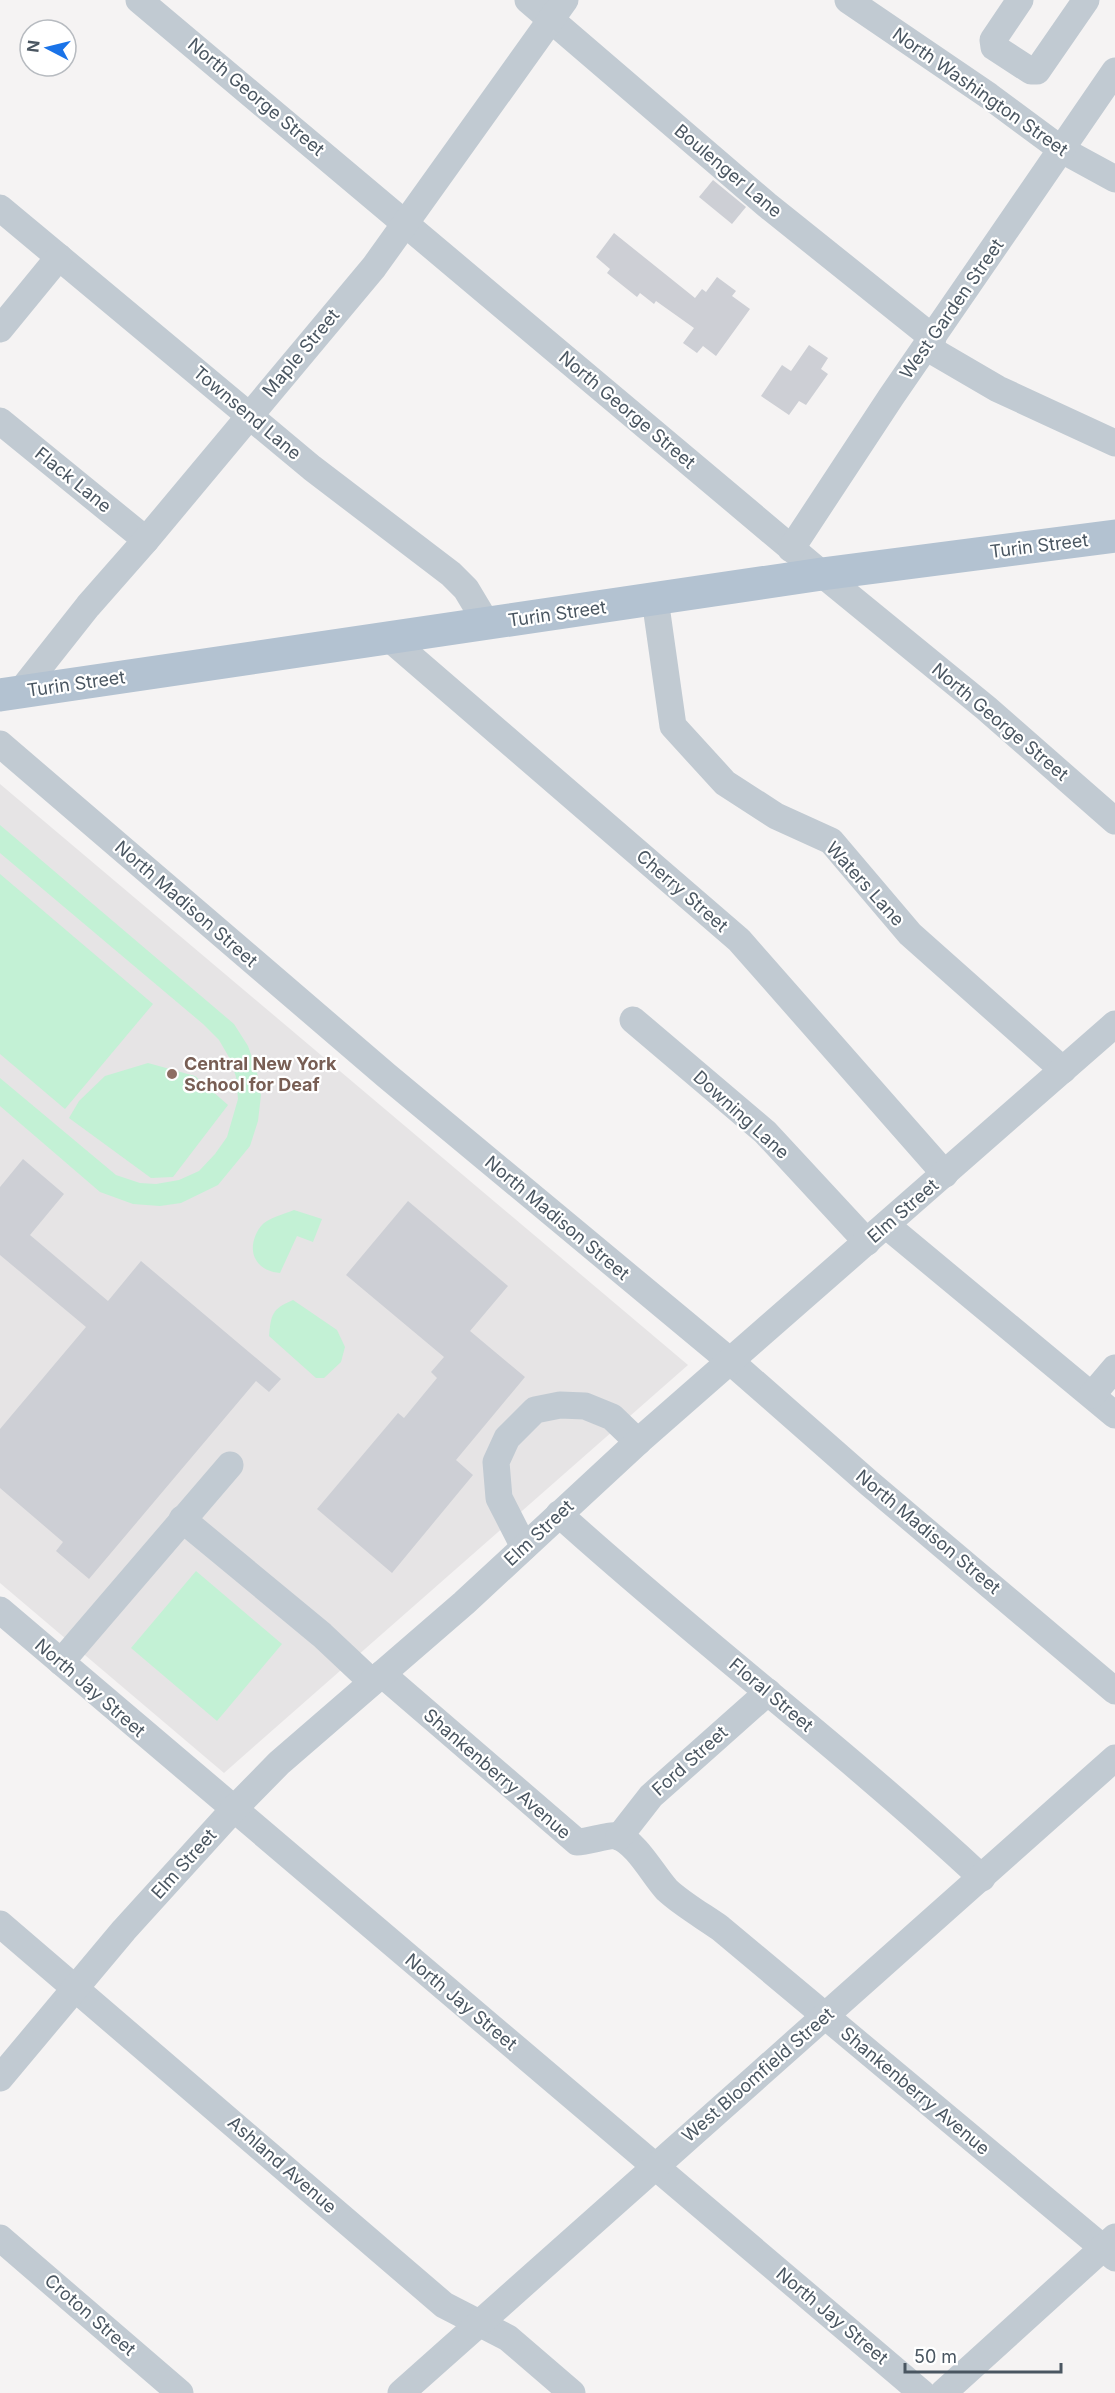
<svg xmlns="http://www.w3.org/2000/svg" width="1115" height="2393" font-family="Inter,sans-serif">
	<style>
		.education { fill: #e6e4e5 }
		.green { fill: #c3f1d5 }
		.building { fill: #cdcfd5 }
		.lines { fill: none; stroke-linecap: round; stroke-linejoin: round }
		.minor { stroke: #c1cad2; stroke-width: 27 }
		.major { stroke: #b3c2d1; stroke-width: 33 }
		.education-dot { fill: #8d6e63; stroke: #fff; stroke-width: 2 }
		.labels { text-anchor: middle; stroke-width: 4.5; stroke-linejoin: round; paint-order: stroke }
		.street-label { font-size: 18px; fill: #4a5661; stroke: #fff }
		.education-label { font-size: 18px; font-weight: bold; fill: #785e54; stroke: #fff; text-anchor: start }
	</style>
	<rect width="100%" height="100%" fill="#f5f3f3"/>
	<path class="education" d="M0,784L688,1365L224,1773L0,1583Z"/>
	<g class="green">
		<path d="M0,825L234,1024L248,1046L257,1072L261,1095L258,1121L250,1146L218,1185L181,1203L160,1206L133,1204L100,1192L0,1106V1078L116,1175L140,1183L156,1184L179,1180L199,1171L215,1154L227,1137L238,1099L236,1077L230,1059L219,1040L203,1024L0,853Z"/>
		<path d="M0,874L153,1004L65,1109L0,1054Z"/>
		<path d="M148,1063L195,1076L228,1105L173,1177L151,1178L69,1118L79,1101L105,1076Z"/>
		<path d="M294,1210L322,1219L313,1242L297,1236L280,1273C253,1271 245,1247 261,1226C267,1218 285,1214 294,1210Z"/>
		<path d="M293,1300L337,1330L345,1347L341,1362L324,1378H316L269,1336C271,1314 272,1309 293,1300Z"/>
		<path d="M196,1571L282,1644L217,1721L131,1648Z"/>
	</g>
	<g class="building">
		<path d="M713,180L746,207L732,224L699,197Z"/>
		<path d="M614,233L695,298L702,289L706,292L717,277L736,291L732,296L750,309L716,356L703,346L697,353L683,343L694,328L656,301L654,304L640,293L637,297L607,273L610,269L596,257Z"/>
		<path d="M809,345L828,358L821,369L828,374L806,405L799,401L789,415L761,396L782,365L791,371Z"/>
		<path d="M23,1159L64,1194L30,1235L108,1301L141,1261L281,1379L269,1392L256,1381L89,1579L56,1551L63,1542L0,1488V1429L86,1327L0,1255V1187Z"/>
		<path d="M408,1201L508,1286L470,1331L525,1377L456,1460L473,1475L392,1573L317,1509L398,1413L404,1418L437,1378L431,1372L444,1357L346,1275Z"/>
	</g>
	<g class="lines">
		<g class="minor">
			<path d="M139,0L822,574L986,708L1115,821"/>
			<path d="M528,0L767,205L933,338"/>
			<path d="M848,0L989,96L1062,150L1115,179"/>
			<path d="M1020,0L993,40L994,47L1031,71H1037L1086,0"/>
			<path d="M0,208L312,468L451,574L466,589L487,624"/>
			<path d="M0,329L59,257"/>
			<path d="M926,347L998,389L1115,443"/>
			<path d="M0,421L146,540"/>
			<path d="M791,549L891,397L1115,71"/>
			<path d="M655,599L673,726L725,783L776,816L831,841L910,934L1063,1070"/>
			<path d="M389,638L739,940L945,1174"/>
			<path d="M20,692L88,606L146,540L374,267L565,0"/>
			<path d="M0,744L387,1076L730,1361L869,1483L1115,1691"/>
			<path d="M633,1020L765,1132L867,1242"/>
			<path d="M886,1225L1115,1415"/>
			<path d="M1092,1395L1115,1368"/>
			<path d="M559,1514C697,1639 846,1751 982,1878"/>
			<path d="M182,1519L322,1635L372,1682"/>
			<path d="M524,1547L499,1498L496,1462L507,1438L535,1410L560,1405L585,1406L612,1417L638,1442"/>
			<path d="M0,1610L922,2393"/>
			<path d="M61,1662L230,1465"/>
			<path d="M382,1674L577,1842C589,1842 609,1834 617,1836C637,1843 653,1875 667,1890C682,1904 703,1916 720,1928L1115,2258"/>
			<path d="M619,1837L651,1796L768,1692"/>
			<path d="M0,1924L444,2305L508,2338L572,2393"/>
			<path d="M0,2078L124,1930L233,1810L279,1763L464,1603L641,1439L1115,1024"/>
			<path d="M0,2238L180,2393"/>
			<path d="M401,2393C638,2180 878,1971 1115,1758"/>
			<path d="M943,2393L1115,2237"/>
		</g>
		<path class="major" d="M0,695L822,574L1115,536"/>
	</g>
	<circle class="education-dot" cx="172" cy="1074" r="6"/>
	<g class="labels">
		<g class="street-label">
			<text transform="translate(980 92) rotate(35)" y="6">North Washington Street</text>
			<text transform="translate(256 97) rotate(40)" y="6">North George Street</text>
			<text transform="translate(728 171) rotate(40)" y="6">Boulenger Lane</text>
			<text transform="translate(952 309) rotate(-55)" y="6">West Garden Street</text>
			<text transform="translate(301 353) rotate(-50)" y="6">Maple Street</text>
			<text transform="translate(627 410) rotate(40)" y="6">North George Street</text>
			<text transform="translate(247 413) rotate(40)" y="6">Townsend Lane</text>
			<text transform="translate(73 480) rotate(39)" y="6">Flack Lane</text>
			<text transform="translate(1039 546) rotate(-7)" y="6">Turin Street</text>
			<text transform="translate(557 614) rotate(-8)" y="6">Turin Street</text>
			<text transform="translate(76 684) rotate(-8)" y="6">Turin Street</text>
			<text transform="translate(1000 722) rotate(40)" y="6">North George Street</text>
			<text transform="translate(865 884) rotate(48)" y="6">Waters Lane</text>
			<text transform="translate(682 891) rotate(41)" y="6">Cherry Street</text>
			<text transform="translate(186 904) rotate(41)" y="6">North Madison Street</text>
			<text transform="translate(741 1115) rotate(42)" y="6">Downing Lane</text>
			<text transform="translate(903 1211) rotate(-41)" y="6">Elm Street</text>
			<text transform="translate(557 1218) rotate(40)" y="6">North Madison Street</text>
			<text transform="translate(928 1532) rotate(40)" y="6">North Madison Street</text>
			<text transform="translate(539 1533) rotate(-43)" y="6">Elm Street</text>
			<text transform="translate(90 1688) rotate(41)" y="6">North Jay Street</text>
			<text transform="translate(771 1695) rotate(40)" y="6">Floral Street</text>
			<text transform="translate(690 1761) rotate(-42)" y="6">Ford Street</text>
			<text transform="translate(497 1774) rotate(41)" y="6">Shankenberry Avenue</text>
			<text transform="translate(184 1864) rotate(-48)" y="6">Elm Street</text>
			<text transform="translate(461 2002) rotate(40)" y="6">North Jay Street</text>
			<text transform="translate(758 2075) rotate(-41)" y="6">West Bloomfield Street</text>
			<text transform="translate(915 2091) rotate(40)" y="6">Shankenberry Avenue</text>
			<text transform="translate(282 2165) rotate(41)" y="6">Ashland Avenue</text>
			<text transform="translate(90 2315) rotate(41)" y="6">Croton Street</text>
			<text transform="translate(832 2316) rotate(40)" y="6">North Jay Street</text>
		</g>
		<g class="education-label">
			<text x="184" y="1070">Central New York<tspan x="184" dy="21">School for Deaf</tspan></text>
		</g>
	</g>
	<g transform="translate(48 48) rotate(277)"><circle r="28" fill="#ffffff" stroke="#b7bbc0" stroke-width="1.5"/>
	<path d="M0-4.5L10 22L0 15L-10 22Z" fill="#1a73e8"/>
	<text y="-9" font-size="16" font-weight="bold" text-anchor="middle" fill="#4a5661">N</text>
	</g>
	<path d="M905 2363v9h156v-9" fill="none" stroke="#4a5661" stroke-width="3"/>
	<text x="914" y="2363" font-size="18" fill="#4a5661" stroke="#ffffff" stroke-width="4.5" paint-order="stroke">50 m</text>
</svg>
